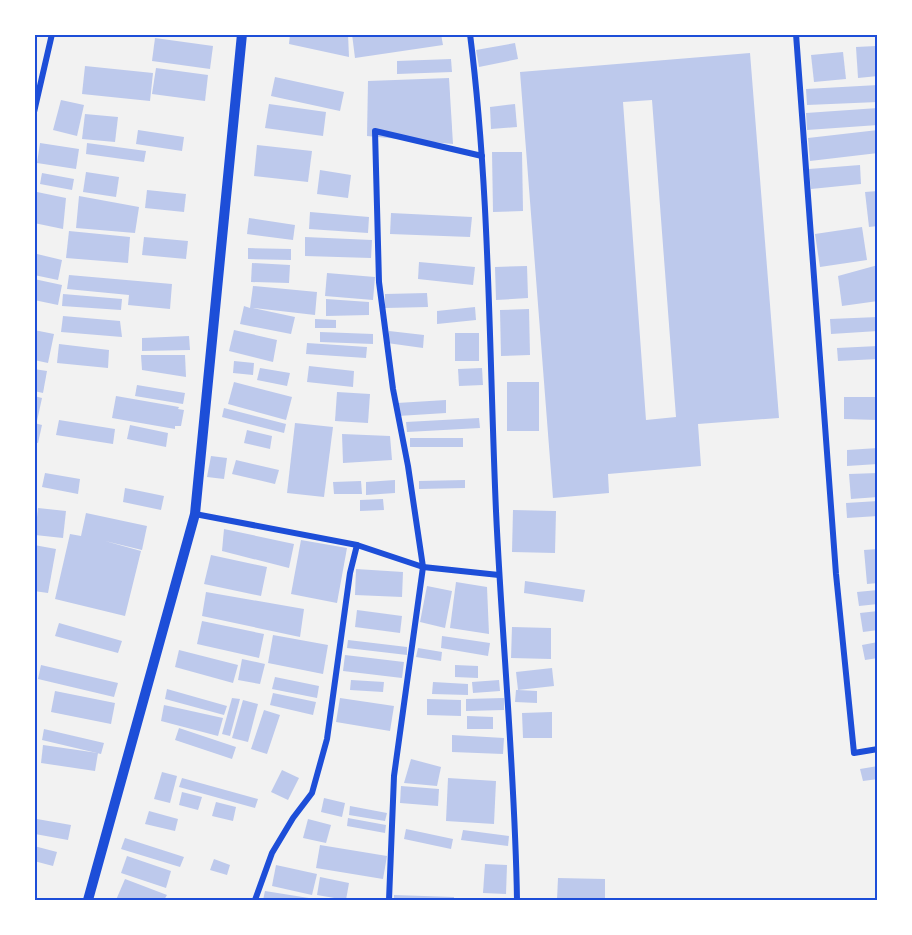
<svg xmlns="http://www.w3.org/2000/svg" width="912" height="935" font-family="Figtree,sans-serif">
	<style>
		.building { fill: #bdc9ec; fill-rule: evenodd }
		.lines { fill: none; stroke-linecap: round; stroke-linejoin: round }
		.minor { stroke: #1d4ed8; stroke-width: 6 }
		.tertiary { stroke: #1d4ed8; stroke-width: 10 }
		.neatline { fill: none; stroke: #1d4ed8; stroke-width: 2 }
	</style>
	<rect width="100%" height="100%" fill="#f2f2f2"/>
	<g class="building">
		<path d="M290,34H348L349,57L289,44Z"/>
		<path d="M352,34H441L443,45L355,58Z"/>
		<path d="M155,38L213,46L210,69L152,61Z"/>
		<path d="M515,43L518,59L479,67L476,50Z"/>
		<path d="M876,46L878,76L858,78L856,47Z"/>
		<path d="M843,52L846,79L814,82L811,55Z"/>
		<path d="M750,53L779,418L698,424L701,466L608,474L609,493L553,498L520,72ZM652,100L676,417L646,420L623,102Z"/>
		<path d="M451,59L452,72L397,74V61Z"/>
		<path d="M85,66L153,73L150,101L82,94Z"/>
		<path d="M156,68L208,75L205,101L152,94Z"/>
		<path d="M275,77L344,92L340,111L271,96Z"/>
		<path d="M449,78L453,144L367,136L368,81Z"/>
		<path d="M878,85V102L807,105L806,89Z"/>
		<path d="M61,100L84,105L77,136L53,130Z"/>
		<path d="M269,104L326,112L323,136L265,128Z"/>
		<path d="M515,104L517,127L491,129L490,107Z"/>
		<path d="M878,108V125L807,130L806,113Z"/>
		<path d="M85,114L118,117L115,142L82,139Z"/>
		<path d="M138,130L184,137L182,151L136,144Z"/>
		<path d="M878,130V153L810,161L808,138Z"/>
		<path d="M40,143L79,149L76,169L37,163Z"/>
		<path d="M87,143L146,151L144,162L86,154Z"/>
		<path d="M257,145L312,151L308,182L254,176Z"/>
		<path d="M492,152H522L523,211L493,212Z"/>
		<path d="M860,165L861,184L811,189L809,169Z"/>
		<path d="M320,170L351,175L348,198L317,194Z"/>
		<path d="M86,172L119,177L116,197L83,192Z"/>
		<path d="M42,173L74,179L72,190L40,184Z"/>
		<path d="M147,190L186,194L184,212L145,208Z"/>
		<path d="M878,191V226L869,227L865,192Z"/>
		<path d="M37,192L66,198L63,229L34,223V206Z"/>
		<path d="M79,196L139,207L135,233L76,228Z"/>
		<path d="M310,212L369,217L368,233L309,229Z"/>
		<path d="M391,213L472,217L470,237L390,234Z"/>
		<path d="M249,218L295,225L293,240L247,234Z"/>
		<path d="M862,227L867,260L820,267L815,234Z"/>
		<path d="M69,231L130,237L128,263L66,258Z"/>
		<path d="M144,237L188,241L186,259L142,255Z"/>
		<path d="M305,237L372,240L371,258L305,256Z"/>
		<path d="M248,248L291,249V260L248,259Z"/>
		<path d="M37,254L62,260L58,280L34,275Z"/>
		<path d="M419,262L475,267L473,285L418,279Z"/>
		<path d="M252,263L290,265L289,283L251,282Z"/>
		<path d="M878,265V301L842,306L838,276Z"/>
		<path d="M527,266L528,298L496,300L495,267Z"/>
		<path d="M327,273L375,277L373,300L325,296Z"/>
		<path d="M69,275L172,284L170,309L128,305L129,295L67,289Z"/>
		<path d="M34,279L62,285L58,305L34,300Z"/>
		<path d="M253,286L317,292L315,315L253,308L295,317L291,334L240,324L244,306L250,308Z"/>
		<path d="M427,293L428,307L385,308V294Z"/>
		<path d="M63,294L122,299L121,310L62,306Z"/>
		<path d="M326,299L369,302V315L326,316Z"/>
		<path d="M475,307L476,320L437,324V311Z"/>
		<path d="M529,309L530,355L501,356L500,310Z"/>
		<path d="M63,316L120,321L122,337L61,332Z"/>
		<path d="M878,317V331L831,334L830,319Z"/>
		<path d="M315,319L336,320V328H315Z"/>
		<path d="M34,330L54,334L48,363L34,360Z"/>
		<path d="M234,330L277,340L273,362L229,351Z"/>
		<path d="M389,331L424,335L423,348L387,343Z"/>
		<path d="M320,332L373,334V344L320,342Z"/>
		<rect x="455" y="333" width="24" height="28"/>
		<path d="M189,336L190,350L142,351V338Z"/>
		<path d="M307,343L367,347L366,358L306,354Z"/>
		<path d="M59,344L109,350L108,368L57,363Z"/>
		<path d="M878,346V359L838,361L837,348Z"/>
		<path d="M141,355H185L186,377L142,370Z"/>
		<path d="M234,361L254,363L253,375L233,373Z"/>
		<path d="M309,366L354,371L353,387L307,382Z"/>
		<path d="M260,368L290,373L287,386L257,380Z"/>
		<path d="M482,368L483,385L459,386L458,369Z"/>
		<path d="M34,369L47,371L43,393L34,391Z"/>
		<path d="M234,382L292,397L286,420L228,404Z"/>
		<rect x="507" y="382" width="32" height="49"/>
		<path d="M137,385L185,393L183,404L135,396Z"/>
		<path d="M337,392L370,394L368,423L335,421Z"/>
		<path d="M34,396L42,398L37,421L34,420Z"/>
		<path d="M116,396L179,407L178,409L184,410L181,426H175V429L112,418Z"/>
		<path d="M844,397H878V420L844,419Z"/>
		<path d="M446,400V413L398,416L397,403Z"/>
		<path d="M224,408L286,424L284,433L222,417Z"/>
		<path d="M479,418L480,428L407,432L406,422Z"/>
		<path d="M59,420L115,429L113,444L56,435Z"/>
		<path d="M34,423L42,425L38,443L34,442Z"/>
		<path d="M295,423L333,427L324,497L287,493Z"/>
		<path d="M130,425L168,433L166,447L127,439Z"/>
		<path d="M247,430L272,436L270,449L244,443Z"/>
		<path d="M342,434L390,436L392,460L343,463Z"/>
		<rect x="410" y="438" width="53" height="9"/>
		<path d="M878,448V464L847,466V450Z"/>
		<path d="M211,456L227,458L224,479L207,477Z"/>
		<path d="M236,460L279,470L275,484L232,474Z"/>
		<path d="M45,473L80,479L78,494L42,487Z"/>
		<path d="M878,473V497L851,499L849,474Z"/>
		<path d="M395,480V493L366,495V482Z"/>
		<path d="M465,480V488L419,489V481Z"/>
		<path d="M361,481L362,494H334L333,482Z"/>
		<path d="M125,488L164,496L161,510L123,502Z"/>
		<path d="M383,499L384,510L360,511V500Z"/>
		<path d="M878,501V516L847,518L846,503Z"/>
		<path d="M38,508L66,511L63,538L35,535Z"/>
		<path d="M513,510L556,511L555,553L512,552Z"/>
		<path d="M86,513L147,526L142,550L105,541L141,551L125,616L55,599L70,534L81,536Z"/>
		<path d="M224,529L294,544L289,568L222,551Z"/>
		<path d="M301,540L347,548L337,603L291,594Z"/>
		<path d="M34,545L56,549L48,593L34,591Z"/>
		<path d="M878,549V583L867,584L864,550Z"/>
		<path d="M211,555L267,567L261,596L204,584Z"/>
		<path d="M356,569L403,572L402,597L355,595Z"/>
		<path d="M525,581L585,590L583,602L524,593Z"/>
		<path d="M456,582L487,587L489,634L450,628Z"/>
		<path d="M427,586L452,591L445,628L420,622Z"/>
		<path d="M878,590V604L859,606L857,592Z"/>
		<path d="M206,592L304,609L300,637L202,616Z"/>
		<path d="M357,610L402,616L400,633L355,627Z"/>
		<path d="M878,611V630L863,632L860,613Z"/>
		<path d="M202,621L264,634L259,658L197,644Z"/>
		<path d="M59,623L122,641L118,653L55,636Z"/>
		<path d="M512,627L551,628V659L511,658Z"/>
		<path d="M273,635L328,645L323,674L268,663Z"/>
		<path d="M442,636L490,643L488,656L441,648Z"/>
		<path d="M348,640L407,647V655L347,648Z"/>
		<path d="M878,642V658L865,660L862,645Z"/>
		<path d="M418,648L442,652L441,661L416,657Z"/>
		<path d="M179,650L238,665L233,683L175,667Z"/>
		<path d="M345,655L404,662L402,678L343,671Z"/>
		<path d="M242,659L265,664L260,684L238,680Z"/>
		<path d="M41,665L118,683L114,697L38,679Z"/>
		<path d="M455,665L478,666V678L455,677Z"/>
		<path d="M552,668L554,686L518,690L537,691V703L515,702L516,690H518L516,672Z"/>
		<path d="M275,677L319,686L317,698L272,689Z"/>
		<path d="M351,680L384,682L383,692L350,690Z"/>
		<path d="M499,680L500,691L473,693L472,682Z"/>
		<path d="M433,682L468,684V695L432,694Z"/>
		<path d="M167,689L227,706L224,715L165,699Z"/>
		<path d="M55,691L115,703L111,724L51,712Z"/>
		<path d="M273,693L316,702L313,715L270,705Z"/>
		<path d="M232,698L240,699L230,736L222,734Z"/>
		<path d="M340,698L394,706L390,731L336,722Z"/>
		<path d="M504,698V710L466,711V699Z"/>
		<path d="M427,699L461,700V716L427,715Z"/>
		<path d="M243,700L258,704L248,742L232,738Z"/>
		<path d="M164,705L223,718L218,736L161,721Z"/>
		<path d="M264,710L280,715L267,754L251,749Z"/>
		<path d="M552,712V738H523L522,713Z"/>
		<path d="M467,716L493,717V729H467Z"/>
		<path d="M179,728L236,747L232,759L175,740Z"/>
		<path d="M44,729L104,743L101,754L42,740Z"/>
		<path d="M452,735L504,738L503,754L452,752Z"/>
		<path d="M43,745L98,753L95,771L41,763Z"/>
		<path d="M411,759L441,767L437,786L404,783Z"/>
		<path d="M878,766V779L863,781L860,769Z"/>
		<path d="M282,770L299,778L288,800L271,792Z"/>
		<path d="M162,772L177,776L170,803L154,799Z"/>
		<path d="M182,778L258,799L255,808L179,787Z"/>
		<path d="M448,778L496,781L494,824L446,821Z"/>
		<path d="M401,786L439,789L438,806L400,803Z"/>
		<path d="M182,792L202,797L198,810L179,805Z"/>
		<path d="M324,798L345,803L342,817L321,812Z"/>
		<path d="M216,802L236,807L233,821L212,816Z"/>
		<path d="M350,806L387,813L385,821L349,815Z"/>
		<path d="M149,811L178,819L175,831L145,824Z"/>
		<path d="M348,818L386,825L385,833L347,826Z"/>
		<path d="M37,819L71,825L68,840L35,834Z"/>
		<path d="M308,819L331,825L326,843L303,838Z"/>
		<path d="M406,829L453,839L451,849L404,839Z"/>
		<path d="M463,830L509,836L508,846L461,840Z"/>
		<path d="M125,838L184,857L180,867L121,849Z"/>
		<path d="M320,845L387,856L383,879L316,868Z"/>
		<path d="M34,846L57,852L53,866L34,861Z"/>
		<path d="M127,856L171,871L166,888L121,873Z"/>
		<path d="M214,859L230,865L227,875L210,870Z"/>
		<path d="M485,864L507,865L506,894L483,893Z"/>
		<path d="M276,865L317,874L312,895L272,886Z"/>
		<path d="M320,877L349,883L346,900L317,895Z"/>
		<path d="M558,878L605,879V900H557Z"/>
		<path d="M125,879L167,895L164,900H116Z"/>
		<path d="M265,891L315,899V900H263Z"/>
		<path d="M394,895L454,897V900H394Z"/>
	</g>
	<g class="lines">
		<g class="minor">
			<path d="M470,34C490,192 489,352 496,511C502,641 515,770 517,900"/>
			<path d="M796,34L836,574L854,753L878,749"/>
			<path d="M34,112L52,34"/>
			<path d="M195,514L357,545L423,567L499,575"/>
			<path d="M255,900L272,853L293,818L312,793L327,739L350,573L357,545"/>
			<path d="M389,900L394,776L423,567L408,466L393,389L379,282L375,131L482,156"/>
		</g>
		<path class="tertiary" d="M88,900L195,514L242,34"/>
	</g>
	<rect width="912" height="935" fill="none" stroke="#ffffff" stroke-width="72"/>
	<rect x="36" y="36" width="840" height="863" class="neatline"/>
</svg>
